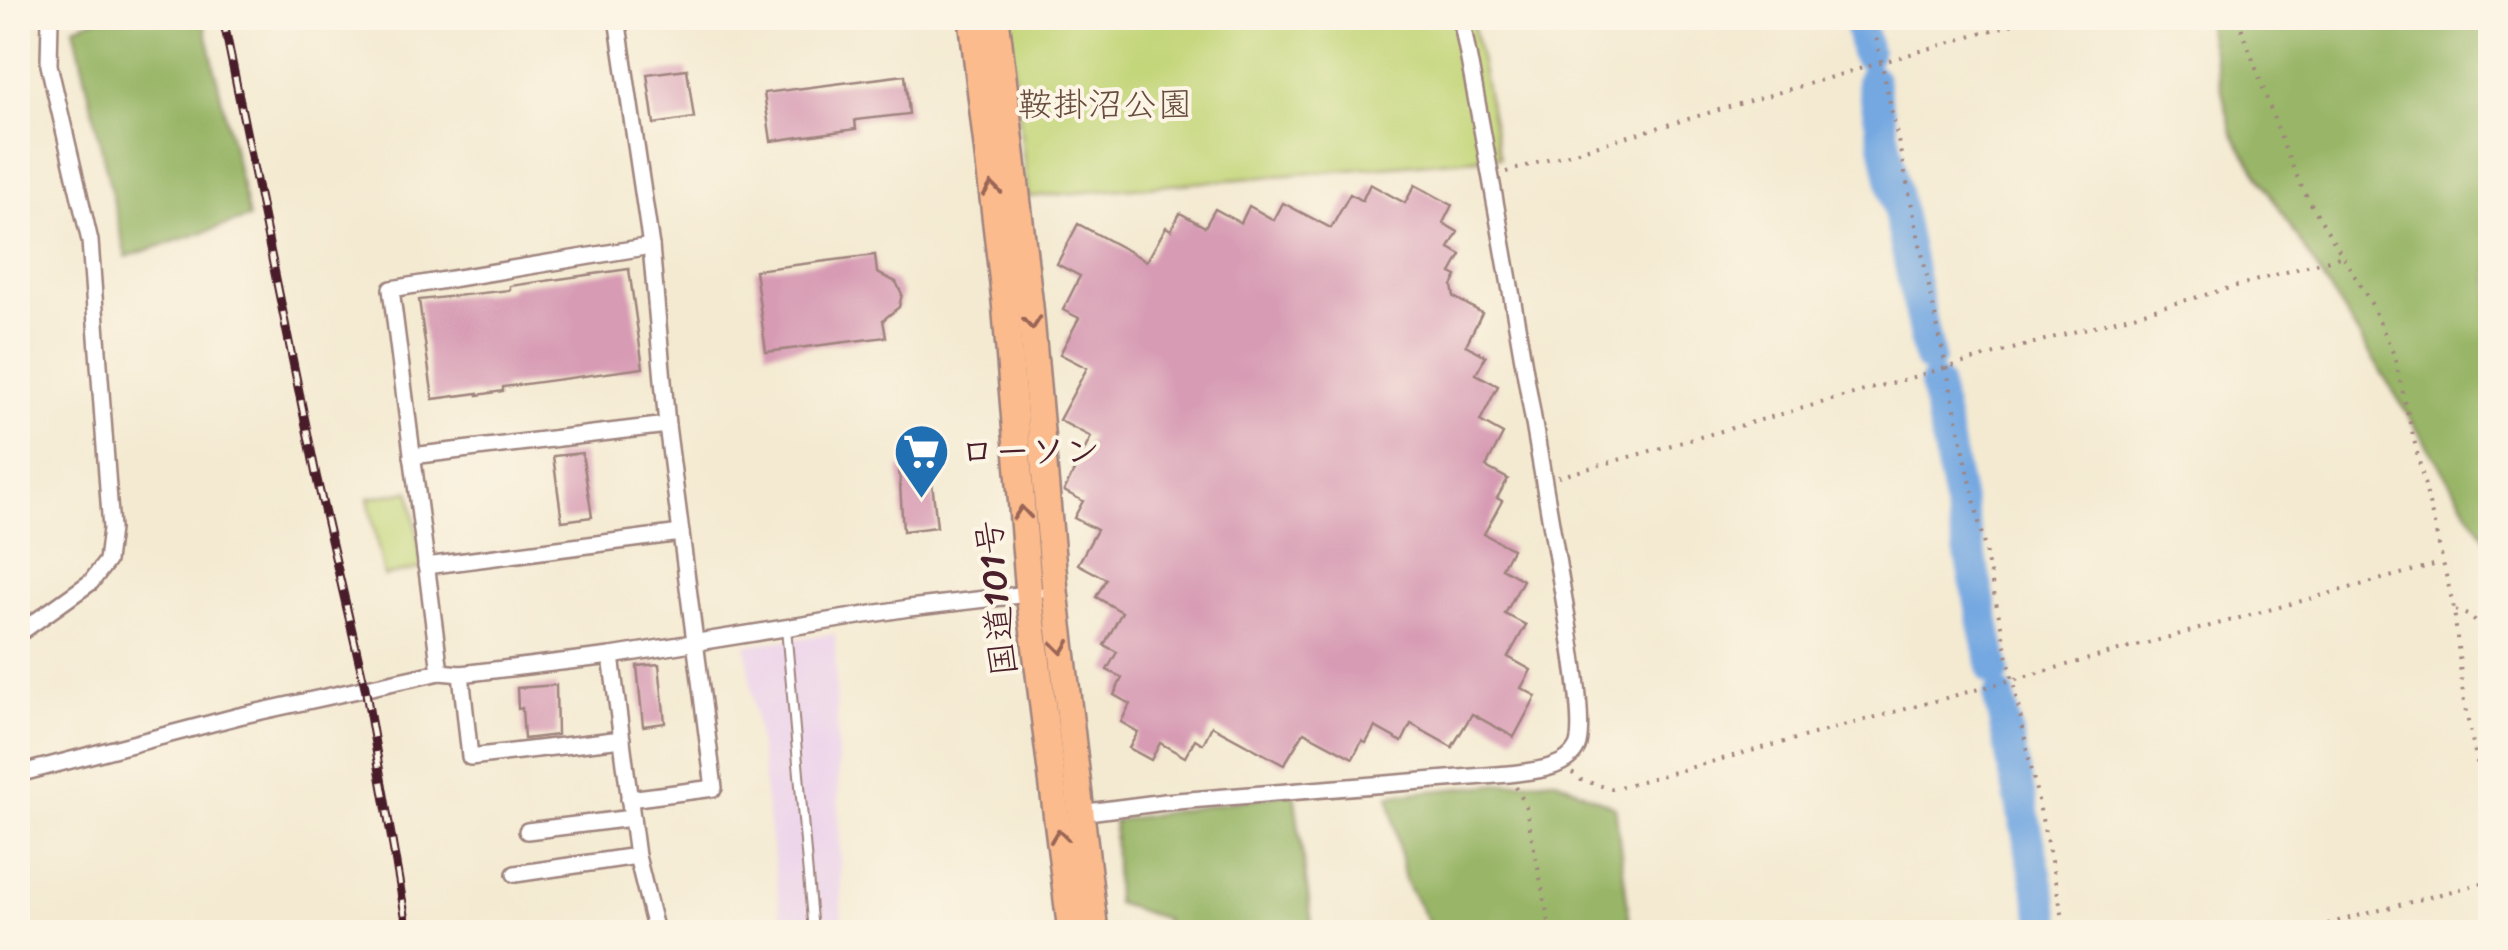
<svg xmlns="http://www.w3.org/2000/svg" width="2508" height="950" font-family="Sriracha,'Klee One',sans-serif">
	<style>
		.built { fill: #ebd1eb }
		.green { fill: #c2d578; stroke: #867a52; stroke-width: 2.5 }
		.forest { fill: #99b668; stroke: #726a4a; stroke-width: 2.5 }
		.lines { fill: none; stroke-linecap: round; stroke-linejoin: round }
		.river { stroke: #74a8e1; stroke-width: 32 }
		.building { fill: #d79bb4 }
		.service-casing { stroke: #9f847e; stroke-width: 12 }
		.minor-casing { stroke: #9f847e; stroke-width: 20 }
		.trunk-casing { stroke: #9f847e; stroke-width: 30 }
		.path { stroke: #9f847e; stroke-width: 4; stroke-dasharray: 2.5 8; stroke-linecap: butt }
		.service { stroke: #fff; stroke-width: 8 }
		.minor { stroke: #fff; stroke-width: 15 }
		.trunk { stroke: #fbbb8d; stroke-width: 25 }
		.rail-casing { stroke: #4a1f2b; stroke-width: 9 }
		.rail { stroke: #fcf5e5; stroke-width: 5; stroke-dasharray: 15; stroke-linecap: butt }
		.oneway { stroke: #9a6557 }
		.labels { text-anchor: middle; stroke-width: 8; stroke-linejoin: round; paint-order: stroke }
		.park-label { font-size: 35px; fill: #684c3e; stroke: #fcf5e5 }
		.poi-label { font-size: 35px; font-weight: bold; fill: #4a1f2b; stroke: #fcf5e5; text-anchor: start }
		.street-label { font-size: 35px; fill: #4a1f2b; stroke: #fcf5e5 }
	</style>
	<rect width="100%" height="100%" fill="#fcf5e5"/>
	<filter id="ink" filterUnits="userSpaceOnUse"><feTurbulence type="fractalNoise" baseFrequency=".01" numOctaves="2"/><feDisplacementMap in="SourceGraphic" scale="20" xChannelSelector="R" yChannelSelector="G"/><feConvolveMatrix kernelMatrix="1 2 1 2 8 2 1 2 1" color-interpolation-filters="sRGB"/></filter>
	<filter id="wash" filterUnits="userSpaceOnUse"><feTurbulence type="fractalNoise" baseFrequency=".0048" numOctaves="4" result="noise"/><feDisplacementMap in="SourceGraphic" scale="40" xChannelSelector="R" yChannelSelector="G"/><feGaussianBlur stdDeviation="2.25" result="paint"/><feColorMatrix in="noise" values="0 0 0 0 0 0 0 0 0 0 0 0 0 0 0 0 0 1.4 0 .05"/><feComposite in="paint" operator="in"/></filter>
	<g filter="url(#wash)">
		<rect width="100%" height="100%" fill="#f4ead2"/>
		<path class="built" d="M835,634L842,932H783L746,645Z"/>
		<g class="green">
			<path d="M1008,18H1472L1500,157L1028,197Z"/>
			<path d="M410,491L423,568L384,576L368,498Z"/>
		</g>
		<g class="forest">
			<path d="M98,18H203L249,218L126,257L74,27Z"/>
			<path d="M2205,18H2490V546L2232,133Z"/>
			<path d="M1554,779L1615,807L1631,932H1434L1405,881L1389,795Z"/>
			<path d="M1294,792L1313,932H1163L1166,919L1116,903L1114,821Z"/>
		</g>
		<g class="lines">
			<g class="river">
				<path d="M1859,18L1866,53"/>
				<path d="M1872,80L1929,358"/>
				<path d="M1935,385L1994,671"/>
				<path d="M1999,697L2048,932"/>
			</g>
		</g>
		<g id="blocks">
			<g class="building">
				<path d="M687,69L694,118L654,124L647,74Z"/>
				<path d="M905,75L909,114L855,120L856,129L771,141L764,93Z"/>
				<path d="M1370,184L1405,203L1415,185L1452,205L1443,223L1458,232L1449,248L1461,255L1451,273L1457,276L1452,286L1454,297L1482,313L1466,345L1486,356L1476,374L1498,386L1480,421L1503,434L1486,467L1508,479L1497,498L1502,501L1484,534L1512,549L1502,568L1523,580L1505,614L1526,625L1508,657L1531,670L1521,688L1536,696L1514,737L1472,714L1452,747L1411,724L1402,742L1375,727L1366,743L1362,741L1353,758L1304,732L1284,765L1212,726L1203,744L1195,739L1185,757L1160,743L1151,760L1129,748L1138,732L1121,722L1130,704L1114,695L1122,678L1107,670L1117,652L1104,645L1122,612L1096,597L1106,579L1078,564L1097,530L1074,518L1083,501L1064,491L1091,437L1059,420L1087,368L1060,354L1079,318L1063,310L1080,276L1057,264L1078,224L1147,261L1166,227L1171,230L1180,213L1205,227L1215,209L1241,223L1249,206L1274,220L1283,203L1331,228L1350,194L1362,201Z"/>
				<path d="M875,255L877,273L896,282L902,294L899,307L883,320L886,337L766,352L755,270Z"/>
				<path d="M629,269L643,368L503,387V391L478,395V393L433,399L419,300L510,290V286Z"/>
				<path d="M582,453L592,517L562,521L553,456Z"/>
				<path d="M930,464L937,527L903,531L899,468Z"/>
				<path d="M659,664L665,723L643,726L637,666Z"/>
				<path d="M556,685L557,735L524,739L522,708L518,709L517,688Z"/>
			</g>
		</g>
	</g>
	<g filter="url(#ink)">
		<use href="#blocks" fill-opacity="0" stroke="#9f847e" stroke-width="2.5"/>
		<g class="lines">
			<defs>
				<path id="service" d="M786,628L813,932"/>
				<g id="minor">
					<path d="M617,18L651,246L667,425L714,788L629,799"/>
					<path d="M412,456L667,425"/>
					<path d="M426,566L681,533"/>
					<path d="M18,634L91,582L107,561L111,529L90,241L49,65L50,18"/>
					<path d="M611,656L637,856L656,932"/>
					<path d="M440,672L391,289L651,246"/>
					<path d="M461,674L470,757L622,739"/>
					<path d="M18,774L239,716L440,672L461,674L611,656L909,608L1036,593"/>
					<path d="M1080,813L1165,802L1509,774C1530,771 1566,770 1577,747C1588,722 1562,591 1557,558C1526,378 1496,197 1461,18"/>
					<path d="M527,831L632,818"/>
					<path d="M515,874L637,856"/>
				</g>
				<g id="trunk">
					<path d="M972,18L1005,301L1029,594L1071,932"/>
					<path d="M996,18L1030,306L1055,591L1095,932"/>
				</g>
			</defs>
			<use href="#service" class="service-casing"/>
			<use href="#minor" class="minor-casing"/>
			<use href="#trunk" class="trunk-casing"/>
			<g class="path">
				<path d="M1872,18L2066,932"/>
				<path d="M2238,18L2284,147L2304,192L2372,305L2394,355L2454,609L2464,703L2490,820"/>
				<path d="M1506,172L2034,18"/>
				<path d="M1558,477L2343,256"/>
				<path d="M2455,610L2470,616L2490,637"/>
				<path d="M1572,773L1581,780L1612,789L2441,563"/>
				<path d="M1516,787L1525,804L1551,932"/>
				<path d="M2297,932L2490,881"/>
			</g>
			<use href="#service" class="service"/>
			<use href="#minor" class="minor"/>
			<use href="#trunk" class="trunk"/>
			<defs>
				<path id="rail" d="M223,18L316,475L365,687L408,932"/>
			</defs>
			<use href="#rail" class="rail-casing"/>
			<use href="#rail" class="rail"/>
		</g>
		<defs><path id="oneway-chevron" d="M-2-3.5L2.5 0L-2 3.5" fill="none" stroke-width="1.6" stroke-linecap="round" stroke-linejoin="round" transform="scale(2.5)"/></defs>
		<g class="oneway">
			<use href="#oneway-chevron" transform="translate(992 189) rotate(-97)"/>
			<use href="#oneway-chevron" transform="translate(1032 323) rotate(85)"/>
			<use href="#oneway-chevron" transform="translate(1022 513) rotate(-95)"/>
			<use href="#oneway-chevron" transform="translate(1061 647) rotate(83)"/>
			<use href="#oneway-chevron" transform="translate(1059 836) rotate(-97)"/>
		</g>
	</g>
	<defs>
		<symbol id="supermarket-pin" viewBox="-11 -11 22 30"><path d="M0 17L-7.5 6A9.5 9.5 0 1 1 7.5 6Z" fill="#1f6fb2" stroke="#fcf5e5"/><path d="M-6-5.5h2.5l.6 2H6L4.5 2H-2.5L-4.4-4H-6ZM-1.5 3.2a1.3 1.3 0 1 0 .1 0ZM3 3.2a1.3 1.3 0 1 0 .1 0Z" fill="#fff"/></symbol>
	</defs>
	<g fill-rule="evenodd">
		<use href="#supermarket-pin" x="890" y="420" width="63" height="86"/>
	</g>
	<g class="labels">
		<g class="park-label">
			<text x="1105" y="116">鞍掛沼公園</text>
		</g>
		<g class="poi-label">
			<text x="960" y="463">ローソン</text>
		</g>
		<g class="street-label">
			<text transform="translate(996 598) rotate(-96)" y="12">国道101号</text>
		</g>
	</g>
	<rect width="2508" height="950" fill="none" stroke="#fcf5e5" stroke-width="60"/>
</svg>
